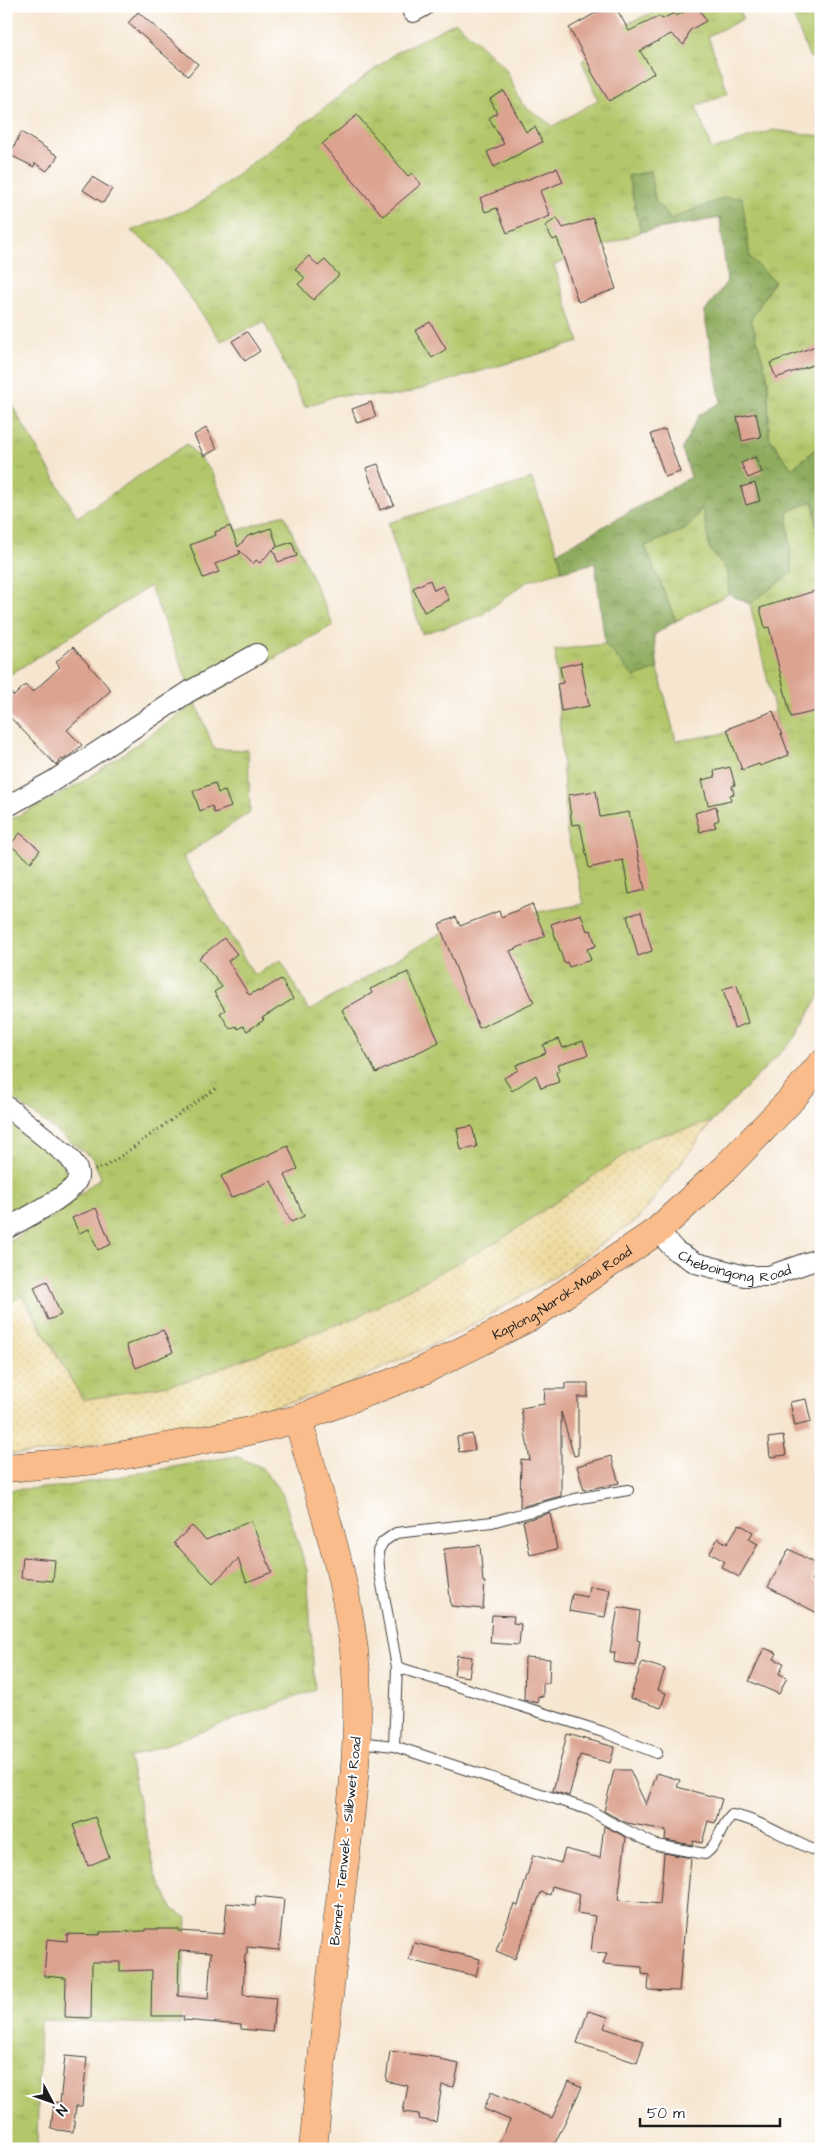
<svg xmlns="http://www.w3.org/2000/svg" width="827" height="2155" font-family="'Architects Daughter',sans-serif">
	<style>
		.grass { fill: url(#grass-tufts); stroke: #687244 }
		.forest { fill: url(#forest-crowns); stroke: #55643e }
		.sand { fill: url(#sand-dots); stroke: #857b5d }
		.building { fill: #dca390; fill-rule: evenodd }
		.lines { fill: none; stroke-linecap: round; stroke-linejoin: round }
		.lane-casing { stroke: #3d3a37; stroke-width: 12 }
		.street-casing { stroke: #3d3a37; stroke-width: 22 }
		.primary-casing { stroke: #3d3a37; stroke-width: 29 }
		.highway-casing { stroke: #3d3a37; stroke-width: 29 }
		.path { stroke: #3d3a37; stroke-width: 3; stroke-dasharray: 1 4; stroke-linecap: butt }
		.lane { stroke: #fff; stroke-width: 10 }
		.street { stroke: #fff; stroke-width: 20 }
		.primary { stroke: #f9bc8a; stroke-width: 28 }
		.highway { stroke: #f9bc8a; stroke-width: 28 }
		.labels { text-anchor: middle; stroke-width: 4; stroke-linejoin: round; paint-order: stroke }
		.street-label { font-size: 14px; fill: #1c1c1c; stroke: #fff }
	</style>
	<defs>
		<pattern id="grass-tufts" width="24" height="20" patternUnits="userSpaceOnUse" patternTransform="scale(1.25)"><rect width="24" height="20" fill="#b3c76b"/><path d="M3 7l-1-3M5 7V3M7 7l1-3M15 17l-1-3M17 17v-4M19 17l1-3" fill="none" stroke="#99aa5c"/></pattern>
		<pattern id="forest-crowns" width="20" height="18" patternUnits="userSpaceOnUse" patternTransform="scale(1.25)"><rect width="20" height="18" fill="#8eac5f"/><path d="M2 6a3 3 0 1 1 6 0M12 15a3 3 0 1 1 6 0" fill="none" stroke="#738b4e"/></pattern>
		<pattern id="sand-dots" width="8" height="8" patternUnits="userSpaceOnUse" patternTransform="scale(1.25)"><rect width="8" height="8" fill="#eeda9e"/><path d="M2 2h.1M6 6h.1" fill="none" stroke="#ccba88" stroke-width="1.8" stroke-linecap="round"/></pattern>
	</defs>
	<rect width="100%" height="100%" fill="#fff"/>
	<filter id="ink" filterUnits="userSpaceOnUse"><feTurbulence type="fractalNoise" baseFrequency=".02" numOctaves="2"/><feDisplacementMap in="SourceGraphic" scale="10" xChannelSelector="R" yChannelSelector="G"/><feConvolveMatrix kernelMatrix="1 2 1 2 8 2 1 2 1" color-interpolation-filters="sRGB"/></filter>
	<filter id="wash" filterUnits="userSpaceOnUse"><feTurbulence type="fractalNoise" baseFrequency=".0096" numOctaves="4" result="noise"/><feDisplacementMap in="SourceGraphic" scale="20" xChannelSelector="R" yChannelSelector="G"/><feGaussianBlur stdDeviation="1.12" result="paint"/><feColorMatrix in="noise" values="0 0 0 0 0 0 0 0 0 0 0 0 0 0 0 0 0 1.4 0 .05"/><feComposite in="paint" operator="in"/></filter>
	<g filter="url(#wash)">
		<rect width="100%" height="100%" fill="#f6e6d0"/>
		<g class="grass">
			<path d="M667,6H737L743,19L708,36L728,93L696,106L712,150L773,130L821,136V444L792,469L769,437L768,379L751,319L774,281L750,258L723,198L671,220L655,200L650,171L628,176L641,232L554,265L579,342L397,396L338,395L305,407L264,322L221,341L156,250L131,231L196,206L397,52L456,22L505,68L522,104L553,126L598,100L582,61L616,29Z"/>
			<path d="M789,6H821V55L810,58Z"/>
			<path d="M11,404L77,517L187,444L212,472L237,531L284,514L333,625L196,703L214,749L248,750L250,812L183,857L254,975L281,960L309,1011L451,927L584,904L567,832L555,650L605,644L634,677L658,669L676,741L778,725L750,604L792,572L787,512L814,501L817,533H821V993L795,1038L712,1122L648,1139L500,1240L357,1317L184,1382L83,1400L23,1296L6,1304V1243L55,1215L101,1177L92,1158L6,1093V822L81,783L196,703L150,586L6,677V407Z"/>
			<path d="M532,479L558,552L562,571L528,581L480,616L422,634L388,523Z"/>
			<path d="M703,507L710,549L728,573L729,594L676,621L645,546L686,529Z"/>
			<path d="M6,1118L64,1165L67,1175L59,1187L6,1219Z"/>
			<path d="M235,1456L261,1467L282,1493L307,1570L315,1690L129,1758L156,1875L173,1909L187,1918L180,2025L40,2020L37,2148L42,2149H6V1868L11,1866L6,1857V1490L61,1487Z"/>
		</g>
		<path class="forest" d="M650,171L655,200L671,219L723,198L742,197L750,258L774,281L751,319L768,379L769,437L792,469L821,444V533L817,534L814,501L787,512L792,572L750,604L729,594L728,573L710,549L702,507L686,529L645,546L676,621L654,635L658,669L634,677L605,644L595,563L562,571L558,552L691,477L682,449L699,415L721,402L704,313L727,281L720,218L641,232L628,176Z"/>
		<path class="sand" d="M712,1122L640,1217L554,1277L458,1333L346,1385L223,1422L42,1453L6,1454V1304L22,1296L83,1400L184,1382L357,1317L500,1240L648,1139Z"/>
		<g id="blocks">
			<g class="building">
				<path d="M608,6H615L629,31L660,16L662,19L674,13L676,16L695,6H698L706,21L690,30L684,45L671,34L640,51L654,73L609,101L591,71L592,70L569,28Z"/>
				<path d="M138,12L198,64L188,76L128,23Z"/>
				<path d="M504,91L526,132L535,127L542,142L494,167L487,152L504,144L489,118L497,113L490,99Z"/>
				<path d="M357,115L408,176L412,173L421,184L383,216L322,144Z"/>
				<path d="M21,132L58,156L47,171L35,163L34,167L10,155Z"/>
				<path d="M557,168L563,182L540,191L550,216L507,233L497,208L485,212L480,198Z"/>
				<path d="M92,177L112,189L103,203L83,190Z"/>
				<path d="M557,218L563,228L593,218L616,289L578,302L557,238L553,240L545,226Z"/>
				<path d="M309,256L318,266L325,260L339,275L313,300L298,284L305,278L295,269Z"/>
				<path d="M430,322L446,349L432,358L415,331Z"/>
				<path d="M247,332L260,351L245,361L232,341Z"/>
				<path d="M821,344V362L776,378L770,363Z"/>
				<path d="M371,402L376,417L357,423L352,409Z"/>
				<path d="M756,413L761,437L742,441L737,417Z"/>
				<path d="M206,428L217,449L204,456L194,435Z"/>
				<path d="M665,429L680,472L665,477L651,434Z"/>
				<path d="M755,457L762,472L748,478L741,463Z"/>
				<path d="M378,464L394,505L380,510L366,468Z"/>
				<path d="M755,483L760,501L746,505L741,487Z"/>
				<path d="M230,526L238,547L248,536L271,528L277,545L274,548L292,542L297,556L278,562L273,549L260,563L256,560L253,564L239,550L240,554L215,564L219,572L203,578L190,545L216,535L215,532Z"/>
				<path d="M430,580L434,590L443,586L449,600L424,612L413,588Z"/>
				<path d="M821,589V710L791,717L769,627L765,628L760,608Z"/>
				<path d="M73,647L111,690L67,730L82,745L72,754L63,760L62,759L56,765L6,713V689L14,696L25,685L33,692L60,667L56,662Z"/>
				<path d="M581,662L589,706L561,711L557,684L563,683L560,667Z"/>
				<path d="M773,711L789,755L760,766L759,764L742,770L727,729Z"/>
				<path d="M730,767L735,785L732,786L734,794L730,795L731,800L708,805L702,780L715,777L714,771Z"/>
				<path d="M215,783L218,793L225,791L231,807L214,813L212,806L200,811L193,791Z"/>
				<path d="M596,791L600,817L629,812L645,890L629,894L623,860L589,868L580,824L572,825L568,795Z"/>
				<path d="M716,806L719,820L714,822L716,827L700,832L695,813Z"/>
				<path d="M20,833L40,850L31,862L10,845Z"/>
				<path d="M532,904L545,936L510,951L534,1002L479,1028L439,924L456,917L460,926L499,911L501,917Z"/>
				<path d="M641,912L652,951L638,956L627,916Z"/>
				<path d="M581,914L587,931L591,930L596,946L587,949L591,960L569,967L567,962L564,963L551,924Z"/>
				<path d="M224,938L237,954L228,961L249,995L258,990L259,992L281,979L293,999L262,1018L264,1020L247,1031L243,1026L238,1029L236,1026L230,1029L220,1013L225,1010L214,992L222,987L199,958Z"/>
				<path d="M408,972L439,1042L376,1073L342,1010L372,993L370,989Z"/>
				<path d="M737,985L748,1023L734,1028L723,989Z"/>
				<path d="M559,1039L563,1048L583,1041L588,1055L558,1064L560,1070L556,1072L559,1082L541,1088L536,1075L512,1091L504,1078L518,1070L516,1065L546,1053L543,1045Z"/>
				<path d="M472,1126L477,1147L461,1150L457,1129Z"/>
				<path d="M288,1146L298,1169L285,1175L304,1216L291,1222L271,1181L231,1198L221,1176Z"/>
				<path d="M96,1208L111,1244L98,1250L89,1229L79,1233L72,1218Z"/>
				<path d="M47,1281L61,1315L48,1320L34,1287Z"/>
				<path d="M163,1330L173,1352L136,1368L126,1345Z"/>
				<path d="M565,1383H588V1397H578V1455L574,1456L561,1412V1496L520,1507L521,1459L530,1460L521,1408L544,1404L545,1389H565Z"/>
				<path d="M806,1399L811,1422L795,1426L790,1402Z"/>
				<path d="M472,1434L475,1450L459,1452L457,1437Z"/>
				<path d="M783,1436L786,1455L770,1457L768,1438Z"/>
				<path d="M611,1456L619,1483L584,1490L577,1466Z"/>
				<path d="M550,1513L557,1549L530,1555L523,1521Z"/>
				<path d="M251,1521L272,1572L247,1582L238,1559L213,1583L174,1543L192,1526L206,1540Z"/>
				<path d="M739,1524L753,1532L749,1539L758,1544L739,1577L721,1567L724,1561L710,1553L718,1538L727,1544Z"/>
				<path d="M480,1545L483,1582H485L483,1609L451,1606L444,1549Z"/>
				<path d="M789,1549L819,1566L811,1580L821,1585V1615L768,1587Z"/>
				<path d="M23,1557L55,1560L53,1581L21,1578Z"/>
				<path d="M589,1586L610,1589L605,1617L569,1611L572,1594L587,1597Z"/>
				<path d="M618,1607L640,1611L637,1640L640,1641L636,1666L614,1662L615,1652H610Z"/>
				<path d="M492,1615L514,1616L513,1623L521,1624L519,1645L490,1643Z"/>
				<path d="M764,1648L777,1653L774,1659L784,1663L779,1674L787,1677L779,1694L749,1681Z"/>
				<path d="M457,1655L472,1657L469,1677L454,1675Z"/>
				<path d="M525,1657L550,1659L549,1683H543V1697L538,1696V1703L524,1700Z"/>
				<path d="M642,1662L665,1669L658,1690L666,1693L661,1708L630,1698Z"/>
				<path d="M567,1734L615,1747L610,1763L580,1755L569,1796L553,1791Z"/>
				<path d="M614,1770H630L646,1805L657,1773L680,1780L677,1787L722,1799L715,1823L708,1821L702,1843L693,1841V1845L665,1840L666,1830L627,1823L611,1815L604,1811Z"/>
				<path d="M95,1817L109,1857L88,1866L73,1825Z"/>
				<path d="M604,1826L626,1837L618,1900L660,1904L664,1853L691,1858L679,1991L648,1990L649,1975L642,1974V1967L603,1964L607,1953L591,1952L595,1916L577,1913L580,1894L552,1886L550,1895L541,1892L515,1959L496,1951L514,1904L518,1906L533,1855L561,1863L565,1849L600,1858Z"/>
				<path d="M256,1896L284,1899L279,1950L247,1947V1954H245L243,1995L276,1998L272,2032L241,2029V2025L183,2020L184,2016H151L152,1970L120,1971V1962H92L91,2018L65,2017L66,1978L44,1976L47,1939L67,1941V1934L100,1935V1932L146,1931V1929H179V1931L224,1934L227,1903L255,1906ZM179,1951L211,1953L208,1999L178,1996Z"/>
				<path d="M414,1943L480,1959L476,1976L409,1960Z"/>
				<path d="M588,2011L608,2017L604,2028L644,2041L637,2063L577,2043Z"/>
				<path d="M390,2051L440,2058V2060L459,2064L454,2087L442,2085L436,2122L418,2119L419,2114L403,2112L408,2086L386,2081Z"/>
				<path d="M65,2056L87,2058L82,2106H76L73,2132L51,2129L54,2102L60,2103Z"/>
				<path d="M569,2081L582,2087L552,2149H496L510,2120L484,2109L491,2092L552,2118Z"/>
			</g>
		</g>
	</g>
	<g filter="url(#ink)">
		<use href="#blocks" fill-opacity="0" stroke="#3d3a37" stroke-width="1"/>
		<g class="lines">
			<defs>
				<g id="lane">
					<path d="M397,1667L603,1732L657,1753"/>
					<path d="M358,1742L394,1746L590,1810L608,1821L656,1845L705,1854C720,1843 718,1829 732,1815C764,1821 791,1842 821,1853"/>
					<path d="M394,1746L397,1667L379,1568L378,1551L383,1542L396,1533L492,1522L575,1499L628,1490"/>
				</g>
				<g id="street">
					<path d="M413,12L424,6"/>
					<path d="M6,807L53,781L190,691L257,654"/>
					<path d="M6,1106L68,1156C73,1162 79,1169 78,1177C77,1193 21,1220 6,1229"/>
					<path id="s1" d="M657,1231L676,1251L696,1263L745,1276H769L821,1258"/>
				</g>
				<path id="primary" d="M298,1419C321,1503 350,1585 356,1672C361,1749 349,1826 340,1901C330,1984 321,2066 313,2149"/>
				<g id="highway">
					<path id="s2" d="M6,1468L98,1460L245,1432L298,1419L422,1371L532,1316L657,1231L724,1169L788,1103L821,1064"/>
				</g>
			</defs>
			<use href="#lane" class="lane-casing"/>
			<use href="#street" class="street-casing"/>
			<use href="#primary" class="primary-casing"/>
			<use href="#highway" class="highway-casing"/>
			<path class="path" d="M95,1170L107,1166L216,1088"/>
			<use href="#lane" class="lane"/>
			<use href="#street" class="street"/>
			<use href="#primary" class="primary"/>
			<use href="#highway" class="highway"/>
		</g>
	</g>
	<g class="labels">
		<g class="street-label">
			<text dy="5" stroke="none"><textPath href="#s1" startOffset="90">Cheboingong Road</textPath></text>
			<text dy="5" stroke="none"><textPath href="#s2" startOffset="590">Kaplong-Narok-Maai Road</textPath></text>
			<text transform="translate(345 1841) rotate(-84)" y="5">Bomet - Tenwek - Silibwet Road</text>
		</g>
	</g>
	<rect width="827" height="2155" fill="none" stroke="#fff" stroke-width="25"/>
	<g transform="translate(52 2102) rotate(131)" stroke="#ffffff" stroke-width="4" paint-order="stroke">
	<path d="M0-4L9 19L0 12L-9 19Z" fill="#1c1c1c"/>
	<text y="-8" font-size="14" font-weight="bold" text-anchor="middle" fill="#1c1c1c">N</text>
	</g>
	<path d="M640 2118v8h140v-8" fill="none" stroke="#1c1c1c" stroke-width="2.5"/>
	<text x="647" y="2118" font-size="15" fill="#1c1c1c" stroke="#ffffff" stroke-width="4" paint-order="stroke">50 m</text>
</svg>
